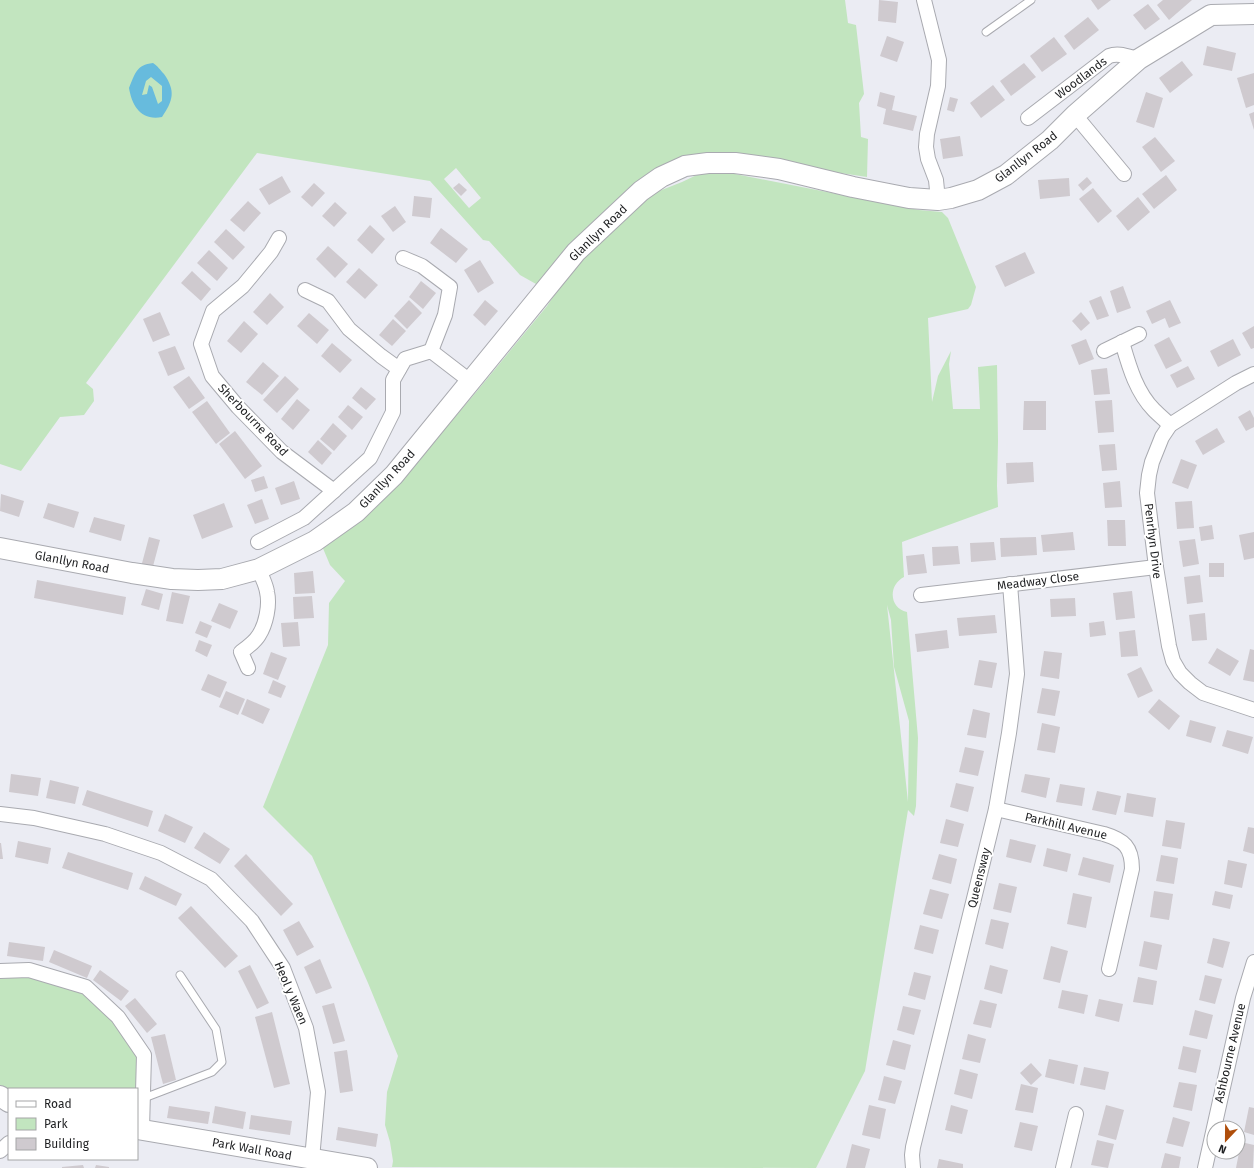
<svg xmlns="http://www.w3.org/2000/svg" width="1254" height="1168" font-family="'Fira Sans',sans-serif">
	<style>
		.green { fill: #c2e5bf; fill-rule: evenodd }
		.water { fill: #67bbdd; fill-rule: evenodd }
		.building { fill: #cfcacf }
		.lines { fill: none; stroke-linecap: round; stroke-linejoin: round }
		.lane-casing { stroke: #a9aab0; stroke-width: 9 }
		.street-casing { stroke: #a9aab0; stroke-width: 16 }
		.secondary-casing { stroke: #a9aab0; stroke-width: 22 }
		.lane { stroke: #fff; stroke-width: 7 }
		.street { stroke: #fff; stroke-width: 14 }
		.secondary { stroke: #fff; stroke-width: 20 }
		.labels { text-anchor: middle; stroke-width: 4; stroke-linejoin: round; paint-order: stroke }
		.street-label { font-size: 12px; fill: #1f2022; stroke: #fff }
	</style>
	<rect width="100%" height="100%" fill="#ebecf3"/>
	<g class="green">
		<path d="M0,0H845L848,23L856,25L864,94L859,103L861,137L868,139L867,177L834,172L687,164L547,284H536L520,275L489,241L483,240L430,181L257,153L86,383L93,389L94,401L84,415L60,417L21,471L0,464ZM456,168L481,198L469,208L444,179Z"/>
		<path d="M703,172H725L919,210L942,212L948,218L976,287L971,305L968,309L928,318L932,402L938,376L951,351L949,364L953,409H980L978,367L997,365L998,441L997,486L998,507L902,542L904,577C888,585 889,608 907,612L918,738L916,806L914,816L908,810L865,1071L816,1168L392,1167L393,1161L390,1142L385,1125L387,1092L398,1056L368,983L312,856L263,807L328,645L329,603L345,581L330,565L322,546L399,483L477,391L547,306L579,258L654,193L682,182ZM887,605L891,620L894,667L909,721L908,802Z"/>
		<path d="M0,971L86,987L144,1055L137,1089H9V1102L0,1096Z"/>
	</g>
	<path class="water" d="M153,63C158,66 160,70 164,74C176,91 173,101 162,117C141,121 132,106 129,88C135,74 136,65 153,63ZM151,77L162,86V101L158,104L152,87L149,85L147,94L142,95L146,81Z"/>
	<g class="building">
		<path d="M879,0L898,2L896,23L878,21Z"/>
		<path d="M1091,0H1111L1098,10Z"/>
		<path d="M1163,0H1192L1169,20L1157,5Z"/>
		<path d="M1148,4L1160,19L1145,30L1133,15Z"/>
		<path d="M1088,17L1099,30L1074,50L1064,36Z"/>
		<path d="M887,36L904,42L897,62L880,56Z"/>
		<path d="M1054,37L1067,54L1042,72L1030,56Z"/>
		<path d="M1207,46L1236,53L1232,71L1203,65Z"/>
		<path d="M1182,61L1193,75L1170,93L1159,78Z"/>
		<path d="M1024,63L1036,77L1011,96L1000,81Z"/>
		<path d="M1254,73V105L1246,108L1237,78Z"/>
		<path d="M993,85L1005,100L981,118L970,103Z"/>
		<path d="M880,92L895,96L892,110L917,116L913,131L883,124L886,109L877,106Z"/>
		<path d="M1146,92L1163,98L1154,128L1136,122Z"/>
		<path d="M950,97L958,99L954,112L947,110Z"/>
		<path d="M1254,112V130L1249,114Z"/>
		<path d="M960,136L963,156L943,159L940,139Z"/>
		<path d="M1155,137L1175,161L1161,172L1142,147Z"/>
		<path d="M1166,175L1177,190L1154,209L1142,194Z"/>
		<path d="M282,176L291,192L269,205L259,189Z"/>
		<path d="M1087,177L1092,183L1083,191L1078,185Z"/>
		<path d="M1069,178L1070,196L1040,199L1038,180Z"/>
		<path d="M314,183L325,193L312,207L301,197Z"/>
		<path d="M459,183L467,190L461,196L453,188Z"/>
		<path d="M1093,188L1112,211L1098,223L1079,199Z"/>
		<path d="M414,196L432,198L430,218L412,216Z"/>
		<path d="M1138,197L1150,212L1128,231L1116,216Z"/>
		<path d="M248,201L261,213L244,232L230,220Z"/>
		<path d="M335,202L347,213L334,227L322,216Z"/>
		<path d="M395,206L406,222L393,232L381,216Z"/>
		<path d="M370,225L385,239L372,254L357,240Z"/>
		<path d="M441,228L468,249L456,263L430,243Z"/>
		<path d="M226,229L245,247L233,260L214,242Z"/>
		<path d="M328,246L348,264L335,278L316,259Z"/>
		<path d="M209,250L228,268L217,281L197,263Z"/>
		<path d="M1025,252L1035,273L1005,287L995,266Z"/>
		<path d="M480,260L494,283L478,293L464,270Z"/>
		<path d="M359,268L378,285L365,299L346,282Z"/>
		<path d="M192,271L211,289L201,301L181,283Z"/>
		<path d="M421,281L436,293L423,309L409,297Z"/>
		<path d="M1123,286L1131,308L1117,313L1110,291Z"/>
		<path d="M270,293L284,307L267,325L253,312Z"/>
		<path d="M1101,296L1109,316L1097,320L1089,301Z"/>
		<path d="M409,300L422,313L407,329L394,316Z"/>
		<path d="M485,300L498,311L485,326L473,315Z"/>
		<path d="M1170,300L1181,323L1169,328L1165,318L1152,324L1146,311Z"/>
		<path d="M160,312L170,335L153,342L143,319Z"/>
		<path d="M1081,312L1090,323L1081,331L1072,321Z"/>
		<path d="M309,313L329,330L317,344L297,326Z"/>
		<path d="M393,319L406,331L392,346L379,335Z"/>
		<path d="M244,321L258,334L241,353L227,341Z"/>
		<path d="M1254,326V348L1251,349L1242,333Z"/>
		<path d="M1169,337L1182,361L1166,369L1154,345Z"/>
		<path d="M1086,339L1094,359L1079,365L1071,345Z"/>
		<path d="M1233,339L1241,355L1218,367L1210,351Z"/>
		<path d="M332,343L352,360L340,373L321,356Z"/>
		<path d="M175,346L185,369L168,376L158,352Z"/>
		<path d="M263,362L279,376L262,395L246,382Z"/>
		<path d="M1188,366L1195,379L1177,388L1170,375Z"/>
		<path d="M1107,368L1110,394L1094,395L1091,370Z"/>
		<path d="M189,376L205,398L189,409L173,387Z"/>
		<path d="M285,376L299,389L277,413L263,400Z"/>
		<path d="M361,387L376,399L366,410L352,398Z"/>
		<path d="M297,399L310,410L293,430L281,419Z"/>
		<path d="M1112,400L1114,432L1098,433L1095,401Z"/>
		<path d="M207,401L230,433L216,444L192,412Z"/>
		<path d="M1024,401H1046V430H1023Z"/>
		<path d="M348,405L363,417L352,430L338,417Z"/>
		<path d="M1250,410L1254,418V427L1246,431L1238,417Z"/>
		<path d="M333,423L347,436L334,451L320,439Z"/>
		<path d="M1217,428L1225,442L1203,455L1195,441Z"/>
		<path d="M235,431L262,466L245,479L219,444Z"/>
		<path d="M318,440L332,453L322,465L308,452Z"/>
		<path d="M1115,444L1117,470L1102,471L1099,445Z"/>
		<path d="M1181,459L1197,465L1188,489L1172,483Z"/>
		<path d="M1033,462L1034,482L1007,484L1006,463Z"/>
		<path d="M264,476L268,488L255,492L251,480Z"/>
		<path d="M294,481L300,499L281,505L275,488Z"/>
		<path d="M1120,481L1122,507L1105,508L1103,483Z"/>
		<path d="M1,494L24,501L19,517L0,511Z"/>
		<path d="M262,499L269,519L255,524L247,505Z"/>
		<path d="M1192,501L1194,528L1177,529L1175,502Z"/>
		<path d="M48,503L79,512L74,528L43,518Z"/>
		<path d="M224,503L233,527L202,539L193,515Z"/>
		<path d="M94,517L125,525L121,541L89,532Z"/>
		<path d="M1107,520H1125L1126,546H1108Z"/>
		<path d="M1212,525L1214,539L1201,541L1199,527Z"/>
		<path d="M1073,532L1075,550L1043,552L1041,535Z"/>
		<path d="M1254,532V558L1244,560L1239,535Z"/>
		<path d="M149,537L160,540L152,570L141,567Z"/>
		<path d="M1036,537L1037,555L1001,557L1000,538Z"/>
		<path d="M1195,539L1199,564L1183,567L1179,541Z"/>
		<path d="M994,542L996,560L971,562L970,543Z"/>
		<path d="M958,546L960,564L933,566L932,547Z"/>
		<path d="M924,554L927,573L908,575L906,556Z"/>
		<rect x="1209" y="563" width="15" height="14"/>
		<path d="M313,571L315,593L295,594L294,573Z"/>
		<path d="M1200,575L1203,602L1187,604L1184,577Z"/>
		<path d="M37,580L126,597L123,615L34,598Z"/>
		<path d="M146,589L163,594L159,610L141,605Z"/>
		<path d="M1132,591L1135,618L1116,620L1113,593Z"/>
		<path d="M172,592L190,596L183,624L166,621Z"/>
		<path d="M312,596L314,618L294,619L293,597Z"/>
		<path d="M1075,598L1076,616L1051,617L1050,599Z"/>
		<path d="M219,603L238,611L230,629L211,621Z"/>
		<path d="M1205,613L1207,640L1192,641L1189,615Z"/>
		<path d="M995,615L997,633L959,636L957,618Z"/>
		<path d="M200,621L212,626L207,638L195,633Z"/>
		<path d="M1104,621L1106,635L1090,637L1089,623Z"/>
		<path d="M298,622L300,646L283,647L281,623Z"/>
		<path d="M947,630L949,648L917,652L915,634Z"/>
		<path d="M1135,630L1138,656L1121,657L1119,632Z"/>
		<path d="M199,640L212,645L207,657L195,651Z"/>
		<path d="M1217,648L1239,661L1230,676L1208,663Z"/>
		<path d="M1250,649L1254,650V682L1243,680Z"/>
		<path d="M1044,651L1062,653L1059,679L1040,676Z"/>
		<path d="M271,652L287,658L278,680L263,674Z"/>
		<path d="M979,660L997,663L992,688L974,685Z"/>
		<path d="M1141,667L1153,691L1138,698L1127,674Z"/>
		<path d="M208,674L227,682L220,698L201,690Z"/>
		<path d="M273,680L286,686L281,698L268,693Z"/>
		<path d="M1042,688L1060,691L1055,716L1037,713Z"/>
		<path d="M226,691L245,699L238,715L219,707Z"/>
		<path d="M247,699L270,709L263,724L241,714Z"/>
		<path d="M1159,699L1180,716L1169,730L1148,712Z"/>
		<path d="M973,709L990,713L986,738L967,735Z"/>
		<path d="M1190,720L1216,727L1211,743L1186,736Z"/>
		<path d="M1042,723L1060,727L1055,753L1037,750Z"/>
		<path d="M1227,730L1253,737L1248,754L1222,746Z"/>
		<path d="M965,747L984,751L978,776L959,772Z"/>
		<path d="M11,774L41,778L38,796L9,792Z"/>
		<path d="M1025,774L1050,778L1046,798L1021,792Z"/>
		<path d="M50,780L79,787L75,804L46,798Z"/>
		<path d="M956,783L974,787L968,812L950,807Z"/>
		<path d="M1060,784L1085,788L1082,806L1056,802Z"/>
		<path d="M87,790L153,811L148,827L82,805Z"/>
		<path d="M1097,791L1121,796L1116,815L1092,810Z"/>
		<path d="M1127,793L1156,798L1153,817L1124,812Z"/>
		<path d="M165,814L193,827L185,843L158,831Z"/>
		<path d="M946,819L964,824L958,847L940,843Z"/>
		<path d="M1166,820L1185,823L1181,849L1162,846Z"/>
		<path d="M1248,827L1254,828V854L1243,851Z"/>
		<path d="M204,832L230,849L220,864L194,848Z"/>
		<path d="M1010,839L1036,845L1031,863L1006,857Z"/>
		<path d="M18,841L51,848L48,864L15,857Z"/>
		<path d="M0,843H1L3,859H0Z"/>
		<path d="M1047,848L1071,854L1067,872L1043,866Z"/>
		<path d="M68,852L133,873L128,890L62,868Z"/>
		<path d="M246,854L293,904L281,916L234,866Z"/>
		<path d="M939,854L957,859L951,884L932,879Z"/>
		<path d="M1161,855L1178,858L1174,884L1156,881Z"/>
		<path d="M1083,857L1114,865L1110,883L1078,875Z"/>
		<path d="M1228,860L1247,864L1242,888L1224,884Z"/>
		<path d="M145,876L182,894L176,906L139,889Z"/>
		<path d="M999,883L1017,887L1011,913L993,909Z"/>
		<path d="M930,889L949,894L942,919L923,914Z"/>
		<path d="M1154,891L1173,894L1169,920L1150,917Z"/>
		<path d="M1215,891L1233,895L1230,909L1212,905Z"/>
		<path d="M1073,893L1092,897L1086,928L1067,924Z"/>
		<path d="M191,906L238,956L225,968L178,918Z"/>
		<path d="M991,919L1009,923L1003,949L985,944Z"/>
		<path d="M299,921L314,947L297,956L283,930Z"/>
		<path d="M920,925L939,930L933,954L914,949Z"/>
		<path d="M1213,938L1230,942L1223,968L1207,963Z"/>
		<path d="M1144,941L1162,945L1157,970L1139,966Z"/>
		<path d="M9,942L45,947L43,961L7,956Z"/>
		<path d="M1051,946L1068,951L1060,983L1043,979Z"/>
		<path d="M54,950L92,966L87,978L49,962Z"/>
		<path d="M320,959L332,988L316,994L304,967Z"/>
		<path d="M250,965L269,1003L257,1009L238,971Z"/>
		<path d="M990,965L1008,970L1002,994L984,989Z"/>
		<path d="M100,970L129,991L121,1001L93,980Z"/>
		<path d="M914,972L931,976L925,1000L908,995Z"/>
		<path d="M1205,975L1222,979L1215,1004L1199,1000Z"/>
		<path d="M1138,977L1157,981L1153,1005L1133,1002Z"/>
		<path d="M1062,990L1088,995L1084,1014L1058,1008Z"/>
		<path d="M135,998L157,1024L147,1033L125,1006Z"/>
		<path d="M1099,999L1123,1004L1119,1022L1095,1016Z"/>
		<path d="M980,1000L997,1004L991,1028L973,1024Z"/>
		<path d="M334,1003L345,1041L333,1044L322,1006Z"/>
		<path d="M903,1006L921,1010L914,1035L897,1030Z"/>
		<path d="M1195,1010L1213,1015L1207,1039L1189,1035Z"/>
		<path d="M272,1012L290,1084L274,1088L255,1017Z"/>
		<path d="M165,1034L176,1080L163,1084L151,1037Z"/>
		<path d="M968,1034L986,1039L980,1063L962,1059Z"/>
		<path d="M893,1040L911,1045L905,1070L886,1065Z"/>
		<path d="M1183,1046L1201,1050L1196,1073L1178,1069Z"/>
		<path d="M347,1050L353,1091L340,1093L334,1052Z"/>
		<path d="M1049,1059L1078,1065L1074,1084L1045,1077Z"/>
		<path d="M1031,1063L1042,1075L1031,1085L1020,1073Z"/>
		<path d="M1084,1067L1109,1072L1105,1090L1080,1085Z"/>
		<path d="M960,1069L978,1074L972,1099L954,1094Z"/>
		<path d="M884,1076L902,1081L895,1104L878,1100Z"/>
		<path d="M1179,1082L1197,1085L1192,1111L1173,1107Z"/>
		<path d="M1021,1084L1038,1088L1033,1113L1015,1110Z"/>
		<path d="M869,1105L886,1109L880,1139L862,1135Z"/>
		<path d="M951,1105L968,1110L962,1134L945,1130Z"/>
		<path d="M1106,1105L1124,1110L1116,1140L1098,1135Z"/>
		<path d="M169,1106L210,1112L208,1124L167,1118Z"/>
		<path d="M215,1106L246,1112L243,1129L212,1123Z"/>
		<path d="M1249,1107L1254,1108V1135L1244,1132Z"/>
		<path d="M251,1115L292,1121L290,1135L249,1129Z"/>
		<path d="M1173,1117L1190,1122L1183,1147L1166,1143Z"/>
		<path d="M1020,1122L1038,1126L1032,1151L1014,1147Z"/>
		<path d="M338,1127L378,1134L376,1147L336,1140Z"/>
		<path d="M1097,1140L1114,1144L1108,1168L1091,1165Z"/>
		<path d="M1241,1142L1254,1145L1253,1168H1236Z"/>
		<path d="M852,1144L870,1149L865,1168H846Z"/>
		<path d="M1165,1153L1181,1157L1179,1168H1161Z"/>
		<path d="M939,1159L963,1164V1168H937Z"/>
		<path d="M83,1165L84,1168H62V1167Z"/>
		<path d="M96,1165L109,1167V1168H95Z"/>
	</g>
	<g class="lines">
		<defs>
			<g id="lane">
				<path d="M986,32L1031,0"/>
				<path d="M144,1098L212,1072L222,1062L216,1029L180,975"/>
			</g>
			<g id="street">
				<path d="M924,0L939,60L938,86L927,134L926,147L928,159L936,180L938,200"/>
				<path d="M1075,115L1124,174"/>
				<path d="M1028,118L1109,56C1119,52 1129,57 1139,59"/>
				<path d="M279,238L271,252L243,286L213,311L201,344L212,376L238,407L282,452L334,491"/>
				<path d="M403,258L422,266L450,287L445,315L431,351"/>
				<path d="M305,290L328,301L349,329L381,356L399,369"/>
				<path d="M1122,342C1129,366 1136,392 1154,410C1159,415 1165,420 1170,425"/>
				<path d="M1104,351L1139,334"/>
				<path d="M1254,374L1236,383L1170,425L1162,437L1152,462L1149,475L1147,493L1156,567L1169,646L1173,661L1180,673L1190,683L1203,693L1254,710"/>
				<path d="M258,542L304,518L370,458L393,412V380L405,359L431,351L470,381"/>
				<path d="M921,595L1156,567"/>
				<path d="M248,668L241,652C248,647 255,642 259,635C266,624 270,605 267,592C266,584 261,576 259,569"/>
				<path d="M996,809L1104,834C1124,840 1132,847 1132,869L1109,969"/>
				<path d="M0,814L34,818L105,834L161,853L211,879L252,921L283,968L306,1028L318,1092L312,1159"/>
				<path d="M0,971L29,970L86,987L118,1017L144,1055L142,1129"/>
				<path d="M0,1151L9,1143"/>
				<path d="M913,1168L912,1155L913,1147L996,809L1009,733L1017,674L1010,584"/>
				<path d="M1063,1168L1076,1114"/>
				<path d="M1205,1168L1243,998L1254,962"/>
			</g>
			<g id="secondary">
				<path d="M0,548L132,573L172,579L198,580L222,579L259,569L315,541L356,512L394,475L576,252L641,191L661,177L685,166L708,163H735L779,169L853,187L909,198L938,200L951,198L978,190L1006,175L1050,140L1075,115L1139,59L1211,15L1254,14"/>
				<path d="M0,1096L9,1102"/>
				<path d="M137,1129L367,1168"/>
			</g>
		</defs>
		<use href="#lane" class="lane-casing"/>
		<use href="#street" class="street-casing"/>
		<use href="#secondary" class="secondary-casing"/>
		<use href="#lane" class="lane"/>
		<use href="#street" class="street"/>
		<use href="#secondary" class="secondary"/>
	</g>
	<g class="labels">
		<g class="street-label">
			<text transform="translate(1081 78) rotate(-37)" y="4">Woodlands</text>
			<text transform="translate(1026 157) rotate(-38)" y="4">Glanllyn Road</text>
			<text transform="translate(598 233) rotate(-44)" y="4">Glanllyn Road</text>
			<text transform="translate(253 420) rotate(46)" y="4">Sherbourne Road</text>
			<text transform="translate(387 479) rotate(-47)" y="4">Glanllyn Road</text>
			<text transform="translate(1153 541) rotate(83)" y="4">Penrhyn Drive</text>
			<text transform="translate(72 562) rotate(11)" y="4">Glanllyn Road</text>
			<text transform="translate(1038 581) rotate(-7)" y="4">Meadway Close</text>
			<text transform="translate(1066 826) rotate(13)" y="4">Parkhill Avenue</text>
			<text transform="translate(979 878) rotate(-76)" y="4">Queensway</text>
			<text transform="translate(291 993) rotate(67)" y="4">Heol y Waen</text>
			<text transform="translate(1230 1053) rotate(-77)" y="4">Ashbourne Avenue</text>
			<text transform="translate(252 1149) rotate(10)" y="4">Park Wall Road</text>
		</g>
	</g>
	<rect x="8" y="1088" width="130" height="72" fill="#ffffff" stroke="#a5a6a7"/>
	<rect x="16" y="1101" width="20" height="6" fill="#ffffff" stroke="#a5a6a7"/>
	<text x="44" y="1108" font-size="12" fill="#1f2022">Road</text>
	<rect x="16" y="1118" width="20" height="12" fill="#c2e5bf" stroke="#a5a6a7"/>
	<text x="44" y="1128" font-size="12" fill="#1f2022">Park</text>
	<rect x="16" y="1138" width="20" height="12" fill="#cfcacf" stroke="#a5a6a7"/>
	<text x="44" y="1148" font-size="12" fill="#1f2022">Building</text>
	<g transform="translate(1226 1140) rotate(202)"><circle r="19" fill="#ffffff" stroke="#a5a6a7"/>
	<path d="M0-3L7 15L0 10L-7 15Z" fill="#af4e0b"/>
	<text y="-6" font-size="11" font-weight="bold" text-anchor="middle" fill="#1f2022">N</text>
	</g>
</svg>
